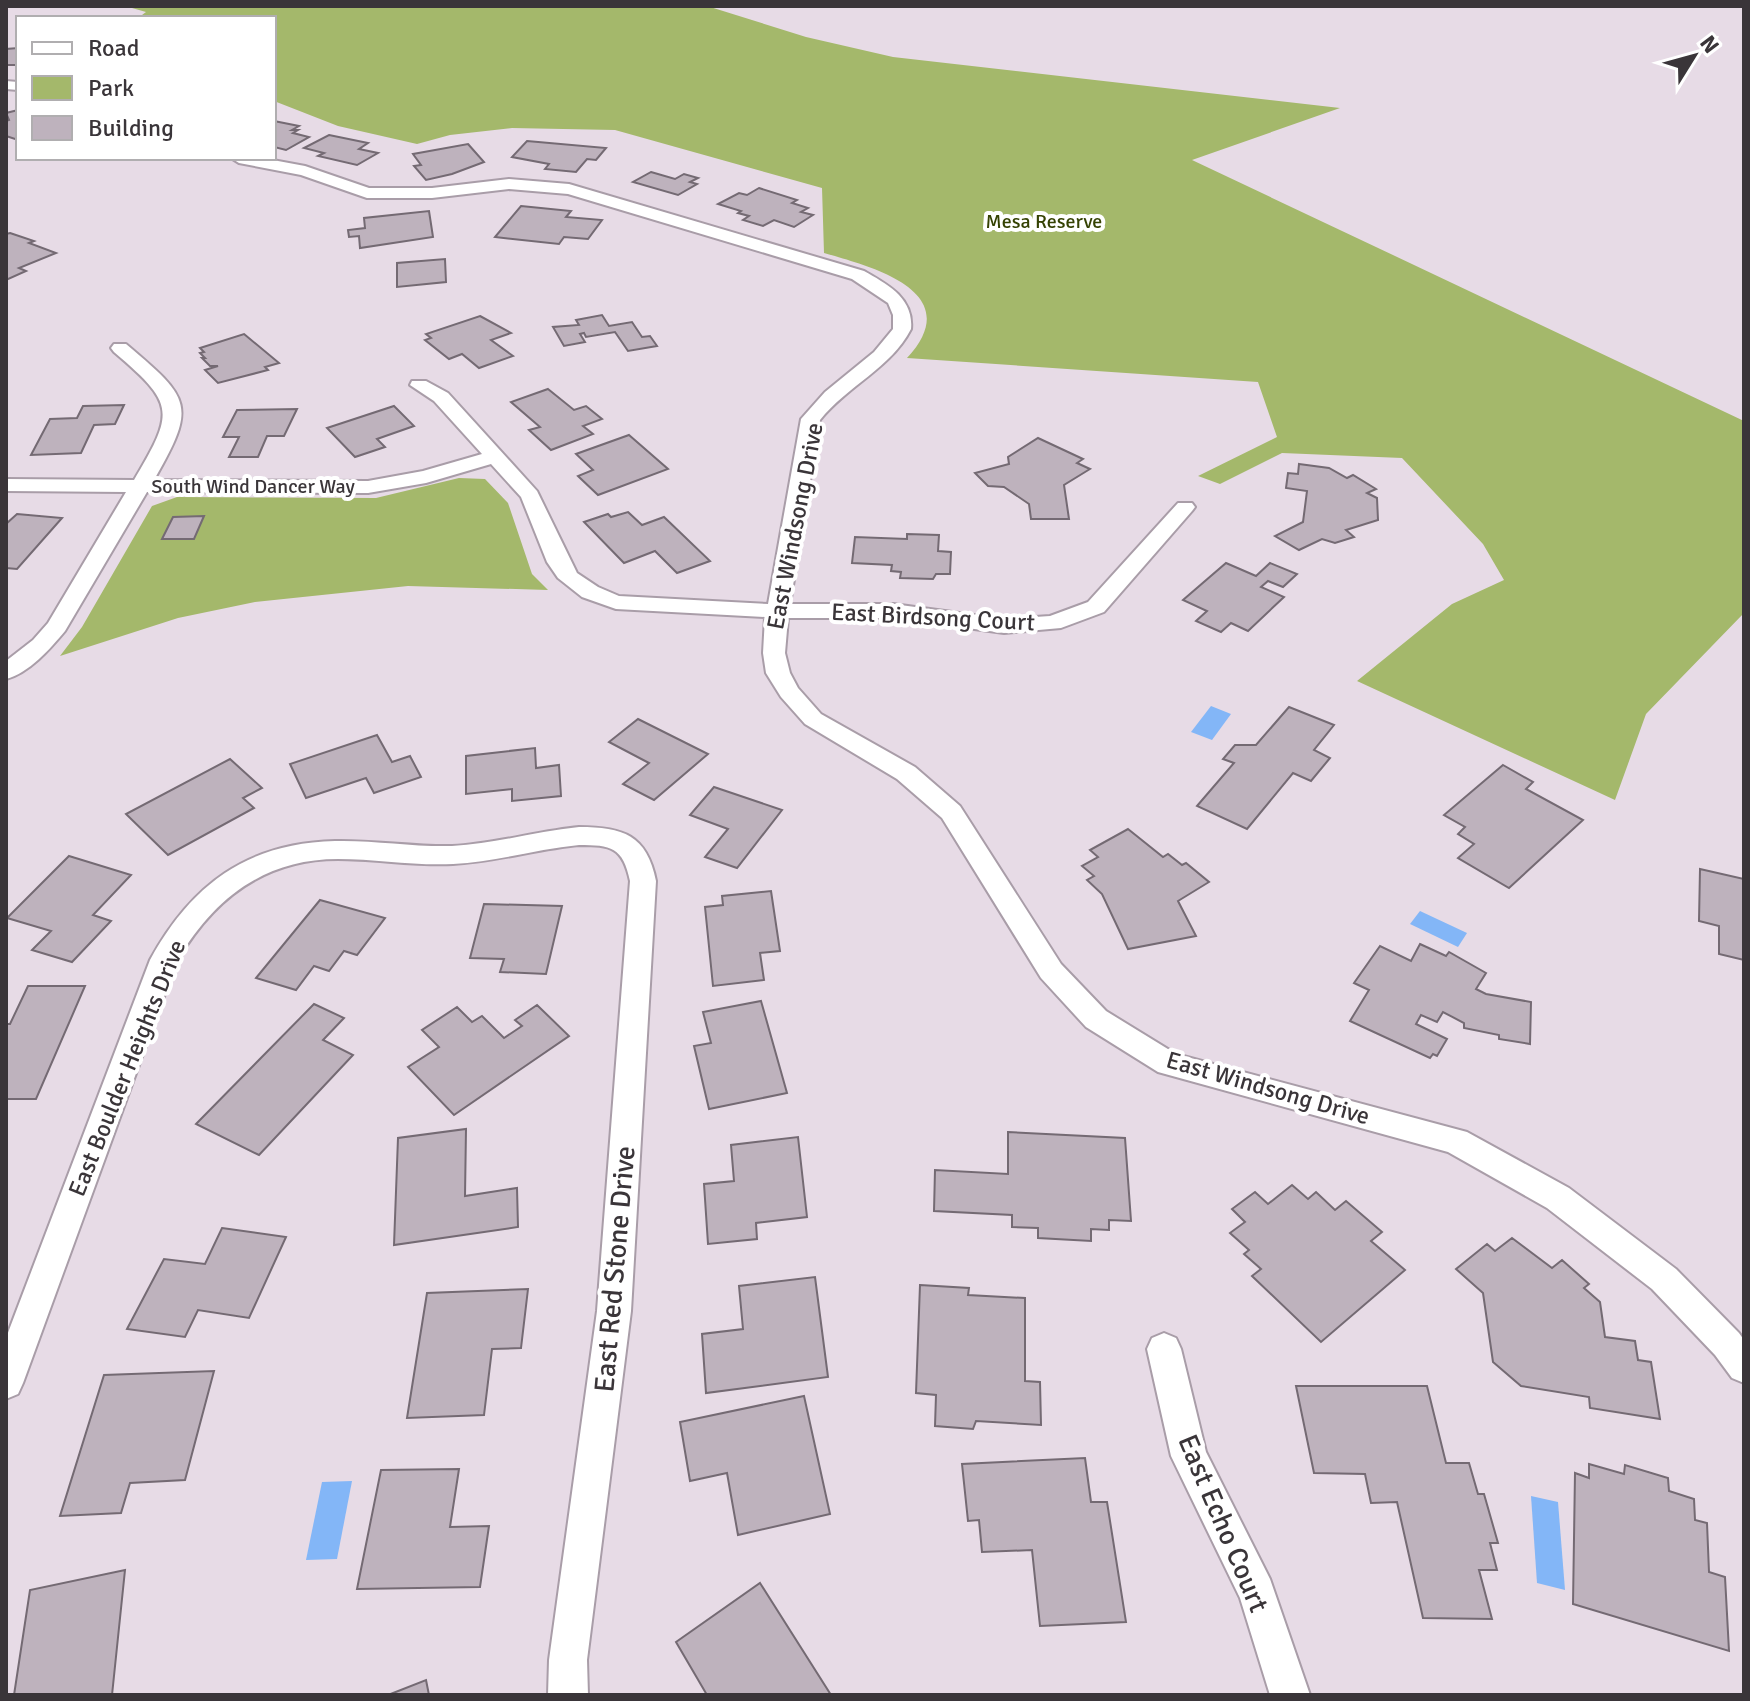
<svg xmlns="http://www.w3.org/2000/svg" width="1750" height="1701" font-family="Signika,sans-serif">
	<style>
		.green { fill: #a4b86b }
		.water { fill: #83b6f7 }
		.building { fill: #beb2bd; stroke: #746a73; stroke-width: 2 }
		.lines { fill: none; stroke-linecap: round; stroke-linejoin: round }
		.minor-casing { stroke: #a99da8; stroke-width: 4 }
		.minor { fill: #fff; fill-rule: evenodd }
		.labels { text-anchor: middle; stroke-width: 8; stroke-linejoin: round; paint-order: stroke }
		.far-park-label { font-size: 20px; fill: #354203; stroke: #fff }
		.far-street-label { font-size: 20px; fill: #3a3539; stroke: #fff }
		.street-label { font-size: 24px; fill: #3a3539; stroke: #fff }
		.near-street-label { font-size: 28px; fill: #3a3539; stroke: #fff }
	</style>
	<rect width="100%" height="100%" fill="#e7dbe6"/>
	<g class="green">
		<path d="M125,6H707L806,37L893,57L1340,108L1192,160L1744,421V613L1646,714L1615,800L1357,681L1452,604L1504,580L1483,544L1402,458L1282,453L1220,484L1198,476L1277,437L1258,382L907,358C968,292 873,267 824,253L822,188L615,130L512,128L450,135L417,144L338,126L274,101V18H138L146,12Z"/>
		<path d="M459,478L485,479L508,503L532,574L548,590L408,586L255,602L178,618L60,656L82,627L152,506L177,497L376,498Z"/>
	</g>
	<g class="water">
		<path d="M1211,706L1231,714L1212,740L1191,732Z"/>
		<path d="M1420,911L1467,933L1458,947L1410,924Z"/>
		<path d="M352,1481L337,1559L306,1560L322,1482Z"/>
		<path d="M1531,1496L1558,1502L1565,1590L1537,1583Z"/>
	</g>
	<g class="building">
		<path d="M18,48V65H6V49Z"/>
		<path d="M18,110V138L15,139L6,136V121L9,120L6,113Z"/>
		<path d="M274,121L299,126L292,130H298L293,133L309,137L286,150L274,147Z"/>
		<path d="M329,135L368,143L359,149L378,153L357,165L318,156L324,153L304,148Z"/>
		<path d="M527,141L606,148L596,160L587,159L576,172L545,169L549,164L512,157Z"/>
		<path d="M468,144L484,162L452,174L426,180L414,166L421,165L413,154Z"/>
		<path d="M651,172L675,179L684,174L698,178L690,182L697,184L678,195L633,182Z"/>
		<path d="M759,188L797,200L792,203L808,208L801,212L813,215L794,227L774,220L763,226L743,220L749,216L738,213L741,211L718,204L739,193L747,195Z"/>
		<path d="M521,206L571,211L566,217L602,220L588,239L564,237L559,244L495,237Z"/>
		<path d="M429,211L433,237L360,248L359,236L349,237L348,230L365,228L364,218Z"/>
		<path d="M10,233L34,241L29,243L56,253L19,268L26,271L6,280V234Z"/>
		<path d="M445,259L446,282L397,287V263Z"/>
		<path d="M602,315L609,326L632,322L642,337L650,336L657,346L628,351L615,332L586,337L584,333L580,334L585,342L564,346L553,327L579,325L576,320Z"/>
		<path d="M480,316L511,333L491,340L513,356L479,368L462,354L449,359L425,340L431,338L426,334Z"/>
		<path d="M244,334L279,363L265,367L268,370L218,383L205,370L218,366H210L202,358H205L200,353L204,352L200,348Z"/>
		<path d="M548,389L574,410L586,406L602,419L583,426L593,434L551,450L529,430L540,427L511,402Z"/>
		<path d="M124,405L115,424L94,425L81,453L31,455L50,419L77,418L83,406Z"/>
		<path d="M394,406L414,426L377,439L385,447L355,457L327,428Z"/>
		<path d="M297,409L284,436H267L258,457H229L239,437H223L237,410Z"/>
		<path d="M629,435L668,469L598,495L578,476L593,470L576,454Z"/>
		<path d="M1038,438L1083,459L1077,463L1090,469L1064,485L1069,519H1031L1029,504L1004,487L988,486L975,473L1009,464L1008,457Z"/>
		<path d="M1299,464L1329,468L1347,478L1353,475L1376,489L1367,493L1377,498L1378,520L1346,530L1354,537L1335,543L1322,539L1299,550L1275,536L1303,522L1307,491L1286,488L1288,473L1298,474Z"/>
		<path d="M628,512L642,525L664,517L710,561L677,573L655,551L624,563L584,522L608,514L611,517Z"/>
		<path d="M17,514L62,518L17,569L6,568V524Z"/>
		<path d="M204,516L194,539H162L173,517Z"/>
		<path d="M907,534L939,535L938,551L951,552L950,574H936L933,579L900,578L901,572L891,571L892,565L852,563L855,537L907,539Z"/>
		<path d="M1226,563L1256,576L1270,563L1297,574L1283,587L1268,581L1261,587L1284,597L1248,631L1231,623L1221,632L1196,621L1207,611L1183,600Z"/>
		<path d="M1289,707L1334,725L1314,750L1330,758L1311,781L1293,773L1247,829L1197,806L1234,763L1223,759L1235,745H1256Z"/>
		<path d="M638,719L708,754L654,800L623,784L649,763L609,742Z"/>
		<path d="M377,735L392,762L410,756L421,777L374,793L366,778L306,798L290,764Z"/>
		<path d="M535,748L536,768L559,765L561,796L512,801V789L466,794V756Z"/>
		<path d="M230,759L262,788L243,798L254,808L168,855L126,814Z"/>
		<path d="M1503,765L1533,782L1526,789L1583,820L1509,888L1458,858L1474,844L1458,834L1465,827L1444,815Z"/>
		<path d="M714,787L782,810L737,868L705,857L728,829L690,815Z"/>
		<path d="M1128,829L1163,857L1168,854L1182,865L1186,863L1209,882L1178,901L1196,936L1128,949L1102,894L1087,880L1094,876L1082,866L1098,857L1090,850Z"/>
		<path d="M69,856L131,875L93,915L111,921L72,962L32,950L51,931L7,918Z"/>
		<path d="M1700,869L1744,879V960L1719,954V926L1699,921Z"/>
		<path d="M771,891L780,951L760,953L764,980L713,986L705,907L723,905L722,896Z"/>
		<path d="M320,900L385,918L357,955L344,951L329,971L314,966L296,990L256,978Z"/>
		<path d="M484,904L562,906L546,974L500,972L504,959L470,958Z"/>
		<path d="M1420,944L1446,956L1449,952L1486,973L1476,989L1486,994L1531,1002L1530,1044L1499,1039V1035L1464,1028V1023L1443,1012L1437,1022L1421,1015L1416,1024L1447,1039L1437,1056L1433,1054L1430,1058L1350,1021L1369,990L1354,983L1380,946L1411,961Z"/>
		<path d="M28,986H85L36,1099H6V1024H10Z"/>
		<path d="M761,1001L787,1093L709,1109L694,1046L711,1043L703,1012Z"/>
		<path d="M314,1004L344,1018L323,1040L353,1055L259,1155L196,1124Z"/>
		<path d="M537,1005L569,1036L454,1115L408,1067L439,1047L422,1030L457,1007L472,1022L482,1016L504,1038L522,1026L515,1020Z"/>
		<path d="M466,1129L465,1196L517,1188L518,1227L394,1245L398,1138Z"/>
		<path d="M1008,1132L1125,1138L1131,1221L1109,1220V1230L1091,1229V1241L1038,1238V1228L1012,1227V1215L934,1211L935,1170L1008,1174Z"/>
		<path d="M798,1137L807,1217L756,1223L757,1239L708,1244L704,1184L734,1181L731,1145Z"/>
		<path d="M1292,1185L1308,1199L1316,1192L1335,1210L1346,1201L1382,1232L1371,1241L1405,1270L1321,1342L1252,1276L1261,1269L1244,1254L1249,1250L1230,1233L1245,1222L1232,1209L1255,1192L1268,1204Z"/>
		<path d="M222,1228L286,1237L249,1318L198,1310L185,1337L127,1329L164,1259L205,1264Z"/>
		<path d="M1512,1238L1552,1268L1562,1260L1589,1284L1584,1288L1600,1302L1605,1337L1635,1341L1638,1360L1651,1362L1660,1419L1590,1408L1589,1397L1521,1386L1493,1362L1483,1293L1456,1269L1487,1244L1495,1251Z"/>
		<path d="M815,1277L828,1377L706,1393L702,1334L743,1329L739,1286Z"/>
		<path d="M920,1285L969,1288L968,1295L1025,1298V1381L1040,1382L1041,1425L976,1421L973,1429L935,1426L936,1395L916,1393Z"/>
		<path d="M528,1289L521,1348L492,1349L484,1415L407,1418L427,1293Z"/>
		<path d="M214,1371L185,1480L130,1483L121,1513L60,1516L104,1375Z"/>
		<path d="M1296,1386H1427L1446,1463H1469L1478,1494H1484L1498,1543H1490L1497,1570H1479L1492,1619L1423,1618L1397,1502L1371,1503L1365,1474L1314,1473Z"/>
		<path d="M804,1396L830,1514L738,1535L727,1473L690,1481L680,1422Z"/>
		<path d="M1085,1458L1091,1502H1107L1126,1622L1040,1626L1032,1550L982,1552L979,1520L968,1521L962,1464Z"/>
		<path d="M1589,1464L1624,1474L1625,1465L1668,1478L1669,1491L1694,1499L1695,1520L1707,1523L1709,1572L1725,1577L1729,1651L1573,1604L1575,1473L1589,1478Z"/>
		<path d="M459,1469L450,1527L489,1526L480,1587L357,1589L381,1470Z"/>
		<path d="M125,1570L112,1695H14L30,1590Z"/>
		<path d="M760,1583L831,1695H707L676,1642Z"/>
		<path d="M426,1680L429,1695H388Z"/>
	</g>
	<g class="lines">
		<defs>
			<g id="minor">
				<path d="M6,81L18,82V90L6,89Z"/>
				<path d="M231,158H262L305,166L369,188H432L509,179L569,184L864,271C887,284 914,298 911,329C891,368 847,386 820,420L790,604H893L1004,619L1050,616L1088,602L1178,503H1192L1195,507L1192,511L1104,612L1061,628L1004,633L893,618H788L785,653L790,673L798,688L821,714L915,767L960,806L1061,964L1106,1011L1176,1054L1467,1132L1569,1188L1676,1269L1739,1333L1744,1340V1383L1732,1378L1715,1355L1652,1289L1547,1208L1448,1152L1158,1072L1086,1027L1041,978L942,818L897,779L805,724L781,697L766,673L763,653L765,617L616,609L582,597L558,578L547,562L521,497L491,464L426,483L368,493L147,492L65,631C50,649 29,673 6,679V661L33,640L48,623L126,492L6,491V479L134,480C175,411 175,404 114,352L111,348L114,344H126C191,399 197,405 154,480L368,481L423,471L482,454L434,401L410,385L412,381H426L448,393L537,491L577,573L598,587L619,596L768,604L801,419L825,392L874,352L893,329V315L888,303L852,279L568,194L509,189L432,198H367L301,175L239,163Z"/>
				<path d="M579,827C623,827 647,835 656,881L631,1311L587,1660L588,1695H548L549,1660L597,1311L630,881C623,847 611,845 579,845C537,849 495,862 453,864C415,866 376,859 338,859C264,859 213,899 177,961L23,1383L18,1394L6,1399V1338L150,960C191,885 247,843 335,841C374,840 413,847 452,846C495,844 537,831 579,827Z"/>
				<path d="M1164,1333L1176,1338L1181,1349L1206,1452L1270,1579L1310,1695H1270L1240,1598L1171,1456L1147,1349L1152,1338Z"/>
			</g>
		</defs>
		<use href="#minor" class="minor-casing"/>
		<use href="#minor" class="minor"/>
	</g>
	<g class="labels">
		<g class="far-park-label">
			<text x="1044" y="228">Mesa Reserve</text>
		</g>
		<g class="far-street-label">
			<text x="253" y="493">South Wind Dancer Way</text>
		</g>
		<g class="street-label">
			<text transform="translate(795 526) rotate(-79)" y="8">East Windsong Drive</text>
			<text transform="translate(933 617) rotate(3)" y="8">East Birdsong Court</text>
			<text transform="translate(127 1068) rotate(-68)" y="8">East Boulder Heights Drive</text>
			<text transform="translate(1268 1088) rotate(16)" y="8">East Windsong Drive</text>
		</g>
		<g class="near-street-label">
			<text transform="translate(614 1269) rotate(-85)" y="10">East Red Stone Drive</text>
			<text transform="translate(1224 1523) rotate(67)" y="10">East Echo Court</text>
		</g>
	</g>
	<rect width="1750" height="1701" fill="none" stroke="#3a3539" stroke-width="16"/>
	<rect x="16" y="16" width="260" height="144" fill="#ffffff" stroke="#b0aeb0" stroke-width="2"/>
	<rect x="32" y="42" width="40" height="12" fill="#ffffff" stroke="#b0aeb0" stroke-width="2"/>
	<text x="88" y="56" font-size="24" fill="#3a3539">Road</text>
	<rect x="32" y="76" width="40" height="24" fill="#a4b86b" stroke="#b0aeb0" stroke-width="2"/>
	<text x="88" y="96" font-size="24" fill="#3a3539">Park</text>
	<rect x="32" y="116" width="40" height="24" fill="#beb2bd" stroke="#b0aeb0" stroke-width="2"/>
	<text x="88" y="136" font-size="24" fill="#3a3539">Building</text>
	<g transform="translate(1694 56) rotate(53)" stroke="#ffffff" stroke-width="6" paint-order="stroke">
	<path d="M0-6L14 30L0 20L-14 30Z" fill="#3a3539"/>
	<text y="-12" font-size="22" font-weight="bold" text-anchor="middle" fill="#3a3539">N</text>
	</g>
</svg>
